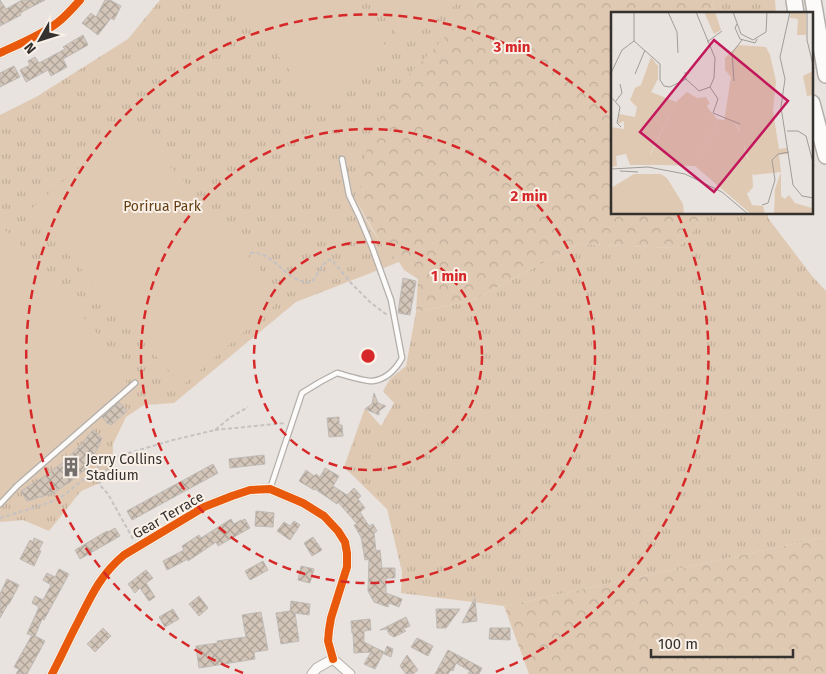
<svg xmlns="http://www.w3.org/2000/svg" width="826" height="674" font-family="'Fira Sans',sans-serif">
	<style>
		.grass { fill: url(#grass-tufts) }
		.forest { fill: url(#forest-crowns) }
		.garden { fill: #dfc9b3 }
		.building { fill: url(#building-cross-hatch); stroke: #bebab6 }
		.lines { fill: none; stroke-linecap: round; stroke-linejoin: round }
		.lane-casing { stroke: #b2aeaa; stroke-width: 7 }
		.street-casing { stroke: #b2aeaa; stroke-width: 11 }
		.highway-casing { stroke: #b2aeaa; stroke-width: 18 }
		.path { stroke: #c4c3c2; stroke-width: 2; stroke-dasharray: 4 2.5; stroke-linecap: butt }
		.lane { stroke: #fcfbfa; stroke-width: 4.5 }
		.street { stroke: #fcfbfa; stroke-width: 9 }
		.highway { stroke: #fcfbfa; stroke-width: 15 }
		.cycleway-casing { stroke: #f9f0e7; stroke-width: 11 }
		.cycleway { stroke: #e8590c; stroke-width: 8 }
		.ring { fill: none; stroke: #d62828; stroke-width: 2.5; stroke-dasharray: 9 6 }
		.labels { text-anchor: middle; stroke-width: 4; stroke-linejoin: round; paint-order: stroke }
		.park-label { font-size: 14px; fill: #643e11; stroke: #f9f0e7 }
		.poi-label { font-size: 14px; fill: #34312e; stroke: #f9f0e7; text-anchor: start }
		.street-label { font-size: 14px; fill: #34312e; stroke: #f9f0e7 }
		.inset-road { fill: none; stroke: #a09c98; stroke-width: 1 }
		.view { fill: #c2185b; fill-opacity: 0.15; stroke: #c2185b; stroke-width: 2.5 }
		.inset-edge { fill: none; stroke: #34312e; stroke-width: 2.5 }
		.centre { fill: #d62828; stroke: #f9f0e7; stroke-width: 2.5 }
		.ring-label { font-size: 15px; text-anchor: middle; font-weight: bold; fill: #d62828; stroke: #f9f0e7; stroke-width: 4; stroke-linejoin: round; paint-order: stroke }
	</style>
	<defs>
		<pattern id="grass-tufts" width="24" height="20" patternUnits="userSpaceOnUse" patternTransform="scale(1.25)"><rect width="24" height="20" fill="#dfc9b3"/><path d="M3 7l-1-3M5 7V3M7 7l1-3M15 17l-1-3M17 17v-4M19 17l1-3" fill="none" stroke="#c0ad9a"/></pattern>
		<pattern id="forest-crowns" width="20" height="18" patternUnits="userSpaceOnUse" patternTransform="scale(1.25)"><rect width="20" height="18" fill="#dfc9b3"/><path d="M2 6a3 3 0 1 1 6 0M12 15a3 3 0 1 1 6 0" fill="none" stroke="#c0ad9a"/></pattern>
		<pattern id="building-cross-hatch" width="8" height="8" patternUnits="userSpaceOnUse" patternTransform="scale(1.25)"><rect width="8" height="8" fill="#d3c6b9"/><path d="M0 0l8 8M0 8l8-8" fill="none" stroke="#aca197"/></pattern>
	</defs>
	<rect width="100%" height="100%" fill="#e8e3de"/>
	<g class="grass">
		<path d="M160,0H479L357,202C368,224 380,246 399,262L296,302L174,403L144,405L126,417L113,444L112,478L81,491L49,531L23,520L0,522V115L36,97L128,39Z"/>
		<path d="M713,0H775L776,14H714Z"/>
		<path d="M699,214H768V218L812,276L826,291V537L504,606L401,593L402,572L387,509L344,467L365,408L381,426L394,403L383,391L390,379L406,366L416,312L473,300L579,244L678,248L697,227Z"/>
	</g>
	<g class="forest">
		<path d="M479,0H713L714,14H612V214H699L697,227L678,248L579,244L473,300L416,312L418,279L404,270L399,262L389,253L379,240L357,202L366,152L395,89L476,5Z"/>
		<path d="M826,537V674H529L504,606Z"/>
	</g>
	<g class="garden">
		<path d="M235,0H350L392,54L320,110Z"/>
		<path d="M371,0H462L404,44Z"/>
		<path d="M132,122L284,297L182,386L30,210Z"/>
		<path d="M0,226L13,236L131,373L130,374L131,375L126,380L127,386L0,498Z"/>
	</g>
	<g class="building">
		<path d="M0,0L6,9L22,0H45L20,13L21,15L0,26Z"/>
		<path d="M105,0H110L121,6L114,20L111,18L98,35L82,23L91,13L96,17Z"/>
		<path d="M83,35L88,45L63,59L67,67L51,76L48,70L26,82L20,70L30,65L28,61L35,57L39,63L65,49L63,47Z"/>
		<path d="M14,66L20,77L0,87V73Z"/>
		<path d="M403,278L416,281L410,315L398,313Z"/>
		<path d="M374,393L378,403L386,406L379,411V415L365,409L372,404Z"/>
		<path d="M119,402L127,411L111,425L110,423L108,424L102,417Z"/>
		<path d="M339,417V425H342L343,436L329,437L327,418Z"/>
		<path d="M93,430L102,438L97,450L83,471L74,479L53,493L27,501L21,491L42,478L61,464L78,448Z"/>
		<path d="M264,455L265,464L230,468L229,459Z"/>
		<path d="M213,464L218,473L132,520L127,511Z"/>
		<path d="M325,468L339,476L333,486L347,495L354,488L361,496L358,499L365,508L360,512L369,526L373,524L377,531L374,533L376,551L380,550L382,568H395V578H386V593L402,599L399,607L389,603L388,607L374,602L368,591L369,559L365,560L361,537L354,525L357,524L338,502L337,504L315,489L314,490L299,481L306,470L314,476L316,474L320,477Z"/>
		<path d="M256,511L274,513L273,527L255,526Z"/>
		<path d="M231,519L234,524L241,520V521L245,519L250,528L218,546L216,542L188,561V559L167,570L163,561L184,550L182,546L199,535L201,538Z"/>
		<path d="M294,521L300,525L290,540L277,531L284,522L290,526Z"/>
		<path d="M115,528L120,536L80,559L75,550L107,531L108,532Z"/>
		<path d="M313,537L322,550L312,556L304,543Z"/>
		<path d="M34,538L43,542L39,550L41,551L34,566L20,559L30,540L33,542Z"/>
		<path d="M263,561L268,570L250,580L245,571Z"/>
		<path d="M301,566L314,569L310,583L298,580Z"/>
		<path d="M59,569L69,574L44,620L42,619L35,636L45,641L27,674H16L19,669L14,667L32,635L27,634L39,607L32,603L35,596L43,600L51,585L43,580L47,573L55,577Z"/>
		<path d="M146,570L153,578L146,583L155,597L149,601L140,588L135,593L128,584Z"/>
		<path d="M7,579L19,585L9,604H8L0,618V594Z"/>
		<path d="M199,596L208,608L199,616L189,604Z"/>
		<path d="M475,598L477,621L462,623Z"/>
		<path d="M291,601L310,604L309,615L295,613L299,641L281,644L276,613L290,611Z"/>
		<path d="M173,609L179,619L165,627L159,617Z"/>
		<path d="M436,609H460L446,628H437Z"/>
		<path d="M261,612L268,650L254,652L255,659L199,668L196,646L218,643L217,641L246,637L242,615Z"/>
		<path d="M406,617L410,626L403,629L406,631L394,637L389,634L387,629L380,630Z"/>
		<path d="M370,619L371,630L364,631V642L384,652L375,669L364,664L371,652L354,653L353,633H352L351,621Z"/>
		<path d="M103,628L111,636L95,652L87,644Z"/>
		<path d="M490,628H510V640L489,639Z"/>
		<path d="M417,638L433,646L428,656L411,647Z"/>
		<path d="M387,646L393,649L391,657L384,654Z"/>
		<path d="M448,650L482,668L479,674H468L470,671L456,663L453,671L451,670L448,674H435Z"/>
		<path d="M407,655L418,670L413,674H406L400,666Z"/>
	</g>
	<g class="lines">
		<defs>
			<g id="lane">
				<path d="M270,489L302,393L320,382L337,373C345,375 367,382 373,381C386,379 396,369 402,358L391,300L372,247L359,216L349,195L342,159"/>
				<path d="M0,504L17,486L135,383"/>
			</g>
			<g id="street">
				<path d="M0,53C19,44 40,36 57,23C66,16 73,8 80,0"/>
				<path d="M52,674C61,657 69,639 78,622C91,596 101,574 124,555L204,507L232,496L250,490L270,489L303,503L324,516L338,531L345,542L347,553V567L331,618L329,630L328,641L333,659"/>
				<path d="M312,674L317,668L333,659L350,674"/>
			</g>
			<g id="highway">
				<path d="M794,0L796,14"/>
				<path d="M813,0L826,75"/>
				<path d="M812,103L826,156"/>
			</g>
		</defs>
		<use href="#lane" class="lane-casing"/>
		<use href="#street" class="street-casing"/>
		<use href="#highway" class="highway-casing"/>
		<g class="path">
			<path d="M250,253C273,249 288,286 312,282L323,265L328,260H332L351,283L370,302L387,315"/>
			<path d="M215,430L285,423"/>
			<path d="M0,518L33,508L59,499L109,459L112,458"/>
			<path d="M133,539L108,494L99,484L112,458L173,440L215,430L231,417L248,407"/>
		</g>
		<use href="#lane" class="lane"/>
		<use href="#street" class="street"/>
		<use href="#highway" class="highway"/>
		<defs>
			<g id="cycleway">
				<path d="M0,53C19,44 40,36 57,23C66,16 73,8 80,0"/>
				<path d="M52,674C61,657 69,639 78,622C91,596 101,574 124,555L204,507L232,496L250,490L270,489L303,503L324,516L338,531L345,542L347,553V567L331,618L329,630L328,641L333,659"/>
			</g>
		</defs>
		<use href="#cycleway" class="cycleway-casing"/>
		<use href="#cycleway" class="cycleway"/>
	</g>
	<g class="ring">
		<circle cx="368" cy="356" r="114"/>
		<circle cx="368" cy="356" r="227"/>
		<path d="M243 673A341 341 0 1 1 611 117M678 215A341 341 0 0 1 493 673"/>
	</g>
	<defs>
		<symbol id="building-bare" viewBox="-9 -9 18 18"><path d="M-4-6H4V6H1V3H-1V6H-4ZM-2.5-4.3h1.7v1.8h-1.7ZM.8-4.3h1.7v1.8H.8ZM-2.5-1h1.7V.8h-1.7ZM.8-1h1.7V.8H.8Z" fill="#736f6c" stroke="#f9f0e7" stroke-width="2.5" paint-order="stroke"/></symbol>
	</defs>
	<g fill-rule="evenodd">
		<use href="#building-bare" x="57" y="453" width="28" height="28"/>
	</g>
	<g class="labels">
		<g class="park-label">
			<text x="162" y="211">Porirua Park</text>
		</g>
		<g class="poi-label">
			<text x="86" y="464">Jerry Collins<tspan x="86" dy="16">Stadium</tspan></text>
		</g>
		<g class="street-label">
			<text transform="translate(168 515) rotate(-30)" y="5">Gear Terrace</text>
		</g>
	</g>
	<g transform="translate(611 12)">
		<rect width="202" height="202" fill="#e8e3de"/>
		<path d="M180,0H195V23H186L187,7L179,6ZM127,33L155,35L159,43L165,69L162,99L168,137L176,136L177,142L168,143L170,160L142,163L128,116L123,110L113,109L120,65L114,58V46ZM202,59V83L196,84L192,64ZM76,80L86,86L95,85L99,92L96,93L97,96L106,107L98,131L89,142L136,182L141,193L152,194L154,202H140L84,154L51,153L39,143L65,90Z" fill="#dfc9b3"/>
		<path d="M93,0H104L110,18L103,22ZM40,45L47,54V67L40,80L65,90L39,142L51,153H19L15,142L5,144L6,154L0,155V115L13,117V109L7,112L8,102L24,105L26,95L19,88L24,76L30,73ZM106,107L123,110L132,124L134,141L141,156L142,175L136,182L105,162L90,146L89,142L98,131ZM170,160V184L174,187L178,183L184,191L201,196L202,202H163L164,177ZM23,162H50L56,166L72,192L73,202H0V176Z" fill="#dfc9b3"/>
		<path d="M123,39L153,40L154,68L124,70ZM152,73V92L119,94L118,74ZM137,114L159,115V128L136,127ZM136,130H159V144H136Z" fill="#dfc9b3"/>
		<path class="inset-road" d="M57,0L66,20L67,41M122,0L130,22L142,28L155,20L156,0M179,0L169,45L174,67L170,95L182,173L191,184L203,186M196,0V28L203,57M126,12L124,16L129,27L144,31L146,27M23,29L49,52V68L53,74L59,75L75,67L74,60M96,30L111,19M0,61L11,38L23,29V0M24,62L34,38M75,67L88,79L99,75L103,66L104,46L85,0M123,69L121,41L131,28M99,75L107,87L102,101L129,112M0,85L9,95L6,111L10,115M5,89L11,81L9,72M176,119H187L195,124L203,154M0,157L37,155L74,162L111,180L137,202M9,159L27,160M151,193L157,191L164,168L161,148L167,142L178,140"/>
		<path class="view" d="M103,28L177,89L103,180L29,120Z"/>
		<rect width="202" height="202" class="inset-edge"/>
	</g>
	<circle cx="368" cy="356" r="8" class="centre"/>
	<g class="ring-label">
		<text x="512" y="52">3 min</text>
		<text x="529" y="201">2 min</text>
		<text x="449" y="281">1 min</text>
	</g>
	<g transform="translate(40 40) rotate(231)" stroke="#f9f0e7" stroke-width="4" paint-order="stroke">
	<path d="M0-4L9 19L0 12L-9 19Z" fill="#34312e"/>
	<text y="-8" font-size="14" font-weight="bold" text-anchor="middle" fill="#34312e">N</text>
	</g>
	<path d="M651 649v8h142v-8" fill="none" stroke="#34312e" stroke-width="2.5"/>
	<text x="658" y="649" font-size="15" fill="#34312e" stroke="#f9f0e7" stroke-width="4" paint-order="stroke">100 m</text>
</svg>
